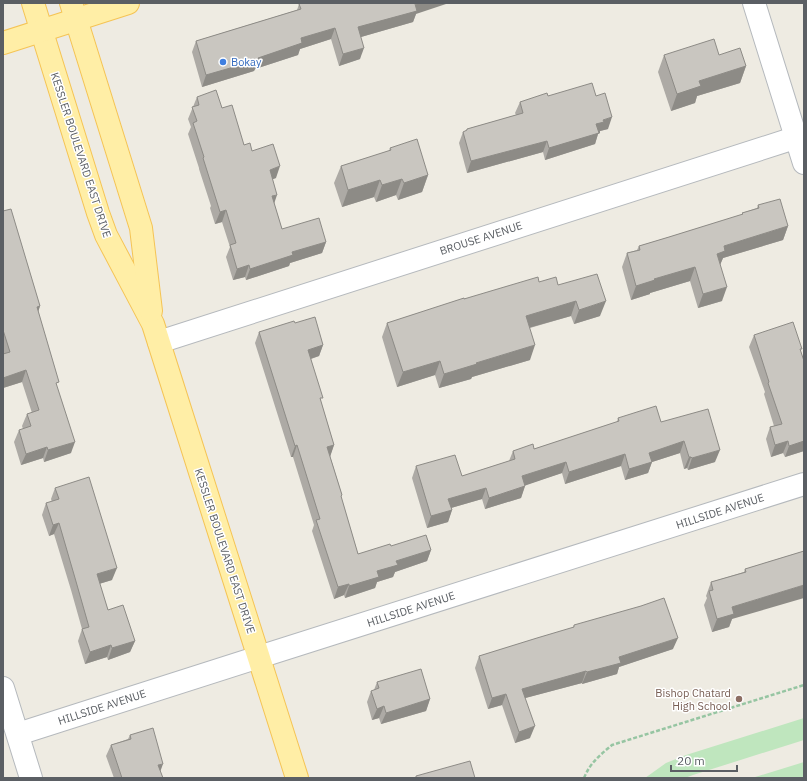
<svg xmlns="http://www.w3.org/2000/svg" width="807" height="781" font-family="'IBM Plex Sans',sans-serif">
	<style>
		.green { fill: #bfe6be }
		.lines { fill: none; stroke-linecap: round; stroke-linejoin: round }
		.minor-casing { stroke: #b5b9bd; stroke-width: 24 }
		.major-casing { stroke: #f5c455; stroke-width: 24 }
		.path { stroke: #96c5a2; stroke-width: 2.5; stroke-dasharray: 4 2; stroke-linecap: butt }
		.minor { stroke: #fff; stroke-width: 22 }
		.major { stroke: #ffeea6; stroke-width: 22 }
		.wall { fill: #adaaa5 }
		.shaded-wall { fill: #8d8b86 }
		.building { fill: #c9c6c0; stroke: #8d8b86 }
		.shop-dot { fill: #3f7fe0; stroke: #fff; stroke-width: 1.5 }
		.education-dot { fill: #8d6e63; stroke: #fff; stroke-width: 1.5 }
		.labels { text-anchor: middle; stroke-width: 3; stroke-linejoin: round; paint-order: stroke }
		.shop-label { font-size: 11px; fill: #366cbe; stroke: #fff; text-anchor: start }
		.street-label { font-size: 11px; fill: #5b5f64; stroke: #fff }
		.education-label { font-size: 11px; fill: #785e54; stroke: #fff; text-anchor: end }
	</style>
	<rect width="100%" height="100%" fill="#eeebe2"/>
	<g class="green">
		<path d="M804,718V740L693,775L685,778H645L666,763L686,755Z"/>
		<path d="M804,762V778H752Z"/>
	</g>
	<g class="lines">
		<defs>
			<g id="minor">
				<path d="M754,3L804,163"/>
				<path d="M159,342L804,135"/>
				<path d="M3,688L31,778"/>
				<path d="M18,734L259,657L804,484"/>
			</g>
			<g id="major">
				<path d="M33,3L98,213L106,235L153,324L297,778"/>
				<path d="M71,3L141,228L151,311"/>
				<path d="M3,43L128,3"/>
			</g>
		</defs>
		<use href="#minor" class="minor-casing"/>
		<use href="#major" class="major-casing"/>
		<path class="path" d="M584,778C590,763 600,755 612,745L804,685"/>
		<use href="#minor" class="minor"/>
		<use href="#major" class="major"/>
	</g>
	<g class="wall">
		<path d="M299,4L416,14L413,22L361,37L360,59L339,66L331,39L300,49L298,55L255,69L254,71L202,87L192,52L196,41L297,10Z"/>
		<path d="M664,55H719L746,66L740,83L697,96L695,103L671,111L658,72Z"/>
		<path d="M548,96H596L608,129L600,131V133L598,134L595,144L545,160L543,152L467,173L459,143L463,132L466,131L467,129L516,115L515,113L520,102Z"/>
		<path d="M197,97L222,108L244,145L252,151L276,178L272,179L274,203L282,229L326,242L322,253L290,263L289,266L246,280L245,277L233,280L226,257L230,247L222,222L215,224L210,208L211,206L199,169V168L188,134L191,127L188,119Z"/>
		<path d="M390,148L428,175L422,192L398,200L396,195L376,202L374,197L342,207L334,183L341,166L389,151Z"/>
		<path d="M758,205L788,226L783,240L723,258L720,265L722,301L698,308L690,281L650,293V294L631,300L622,267L627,253L637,250L639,246L669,237L742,215V213L757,208Z"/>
		<path d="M3,211L40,306L38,312L57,387L71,453L44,462L43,458L21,465L14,442L19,430L23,429L22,426L27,414L32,413L22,382L3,388Z"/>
		<path d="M539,282L558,285L600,316L574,324L571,316L530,328V360L472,377L471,379L439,388L435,375L397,387L382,337L387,323L464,299Z"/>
		<path d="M295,323L323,345L319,356L311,359L321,402L334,445L330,456L342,495L341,497L358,554L391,546L431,550L427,561L395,572L393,577L377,582L375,588L345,598L344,595L334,599L312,531L314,525L293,457H291L255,343L259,332Z"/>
		<path d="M754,335L801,352L804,361V451L785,457L783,453L771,457L766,439L770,427L774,426L764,394L765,392L749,347Z"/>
		<path d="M618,418L661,422L715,462L688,470L687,468L684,469L680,453L652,462L648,473L625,480L621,466L565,484L562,473L525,485V486L521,498L485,509L482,499L451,508L452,510L448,522L427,528L412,478L416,466L462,476L509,461L513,451L534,449L617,422Z"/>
		<path d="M55,488L112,580L99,584L108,610L135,641L130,652L108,660L107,657L85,664L78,641L82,629L71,590L54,534L49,536L42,515L46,503L52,502L51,499Z"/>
		<path d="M804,551L732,619L729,627L712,632L704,605L707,598L706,596L711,582L744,572L745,569Z"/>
		<path d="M574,625L673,649L619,667L617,674L582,684V683L525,698L530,738L515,743L502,705L488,709L475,668L479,656L573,628Z"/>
		<path d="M377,682L430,699L426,711L381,724L379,718L372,720L367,702L371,691L374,690Z"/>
		<path d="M130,735L160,771L163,778H114L106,756L111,745L128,739Z"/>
	</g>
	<g class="shaded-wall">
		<path d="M419,3H449L416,14L413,22L354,39L358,27Z"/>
		<path d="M335,28L331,39L300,49L298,55L255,69L254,71L202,87L206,75L258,58L301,38Z"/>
		<path d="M364,48L360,59L339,66L343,54Z"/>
		<path d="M746,66L740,83L697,96L695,103L671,111L677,94L699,81Z"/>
		<path d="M612,117L608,129L600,131V133L598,134L595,144L545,160L549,148L603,120Z"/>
		<path d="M547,141L543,152L467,173L471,161Z"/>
		<path d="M280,166L276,178L265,182L270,170Z"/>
		<path d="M428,175L422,192L398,200L404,183Z"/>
		<path d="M402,179L396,195L376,202L382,185Z"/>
		<path d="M380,180L374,197L342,207L348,190Z"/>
		<path d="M277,195L273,207L272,196Z"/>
		<path d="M226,210L222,222L215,224L220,212Z"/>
		<path d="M788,226L783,240L723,258L720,265L717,254L724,246Z"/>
		<path d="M326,242L322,253L290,263L289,266L246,280L250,269L292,252Z"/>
		<path d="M249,265L245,277L233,280L237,269Z"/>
		<path d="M695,267L690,281L650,293V294L631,300L636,286L654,279Z"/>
		<path d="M727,287L722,301L698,308L703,294Z"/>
		<path d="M576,301L571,316L521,330L526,316Z"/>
		<path d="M606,301L600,316L574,324L579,310Z"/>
		<path d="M40,306L36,318L37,307Z"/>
		<path d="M323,345L319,356L304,361L308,350Z"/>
		<path d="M535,345L530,360L472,377L471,379L439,388L444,374L476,363Z"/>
		<path d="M440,361L435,375L397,387L403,372Z"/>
		<path d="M26,370L22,382L3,388V378Z"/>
		<path d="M684,441L680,453L652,462L648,473L625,480L629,469L649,453Z"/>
		<path d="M788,441L783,453L771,457L775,445Z"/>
		<path d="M804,441V451L785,457L789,446Z"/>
		<path d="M75,442L71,453L44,462L48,450Z"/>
		<path d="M297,445L293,457H291L295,446Z"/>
		<path d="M334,445L330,457L327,447Z"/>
		<path d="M47,447L43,458L21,465L26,454Z"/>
		<path d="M720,450L715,462L688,470L692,458Z"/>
		<path d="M625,454L621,466L565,484L569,472Z"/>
		<path d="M689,457H691L687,468L684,469Z"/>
		<path d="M566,462L562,473L518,488L522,476Z"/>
		<path d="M525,486L521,498L485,509L489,498Z"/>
		<path d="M486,488L482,499L444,510L448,499Z"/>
		<path d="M452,510L448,522L427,528L431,516Z"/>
		<path d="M59,523L54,534L49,536L53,525Z"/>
		<path d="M431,550L427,561L395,572L393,577L377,582L375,588L345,598L349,586L396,561Z"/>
		<path d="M117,568L112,580L92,586L97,574Z"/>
		<path d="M349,584L344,595L334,599L338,587Z"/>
		<path d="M804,585V598L732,619L729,627L712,632L717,619L732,607Z"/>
		<path d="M678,638L673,649L619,667L617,674L582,684L587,672L619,657Z"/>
		<path d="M135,641L130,652L108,660L112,648Z"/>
		<path d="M111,645L107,657L85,664L90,652Z"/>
		<path d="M586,671L582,683L518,700L522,689Z"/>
		<path d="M506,694L502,705L488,709L492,698Z"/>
		<path d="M430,699L426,711L381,724L386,713Z"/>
		<path d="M384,706L379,718L372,720L377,709Z"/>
		<path d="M535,726L530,738L515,743L519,732Z"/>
		<path d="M163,764L159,775L158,765Z"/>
	</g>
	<g class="building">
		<path d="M302,3H419L415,4L417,11L358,27L364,48L343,54L335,28L301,38L302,43L258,58V60L206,75L196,41L301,9L299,4Z"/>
		<path d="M714,39L719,55L740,48L746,66L699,81L701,86L677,94L664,55Z"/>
		<path d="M592,83L596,96L605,93L612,117L603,120L604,122L596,124L599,133L549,148L547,141L471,161L463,132L467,130V129L523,113L520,102L547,93L548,96Z"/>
		<path d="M216,90L222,108L232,105L244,145L250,143L252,151L273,144L280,166L270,170L277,195L272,196L282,229L319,218L326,242L292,252L293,255L250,269L249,265L237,269L230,245L236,243L226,210L220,212L215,196L203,158L204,157L193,123L197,121L192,107L199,105L197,97Z"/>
		<path d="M417,139L428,175L404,183L402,179L382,185L380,180L348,190L341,166L391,150L390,148Z"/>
		<path d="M780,199L788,226L724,246L725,251L717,254L727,287L703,294L695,267L654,279L655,280L636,286L627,253L640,250L639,246L669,237L743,214L742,213L759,208L758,205Z"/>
		<path d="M11,209L40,306L37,307L59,382L56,383L75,442L48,450L47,447L26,454L19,430L31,426L27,414L39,410L26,370L3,378V354L10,352L3,330V211Z"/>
		<path d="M597,274L606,301L579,310L576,301L526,316L535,345L476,363L477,364L444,374L440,361L403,372L387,323L464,298V299L538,277L539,282L556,277L558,285Z"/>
		<path d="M315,317L323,345L308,350L323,398H320L334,445L327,447L342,495L341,496L358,554L390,544L391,546L426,535L431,550L396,561L398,565L377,571L379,577L349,586V584L338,587L316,520L320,519L297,445L295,446L259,332L294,321L295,323Z"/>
		<path d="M793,322L802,349H800L804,361V441L789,446L788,441L775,445L770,427L782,424L768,383L769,382L754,335Z"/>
		<path d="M656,406L661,422L708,409L720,450L692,458L691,457H689L684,441L649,453L652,462L629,469L625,454L569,472L566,462L522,476L525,486L489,498L486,488L448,499L452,510L431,516L416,466L455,455L462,476L515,459L513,451L533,444L534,449L619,421L618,418Z"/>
		<path d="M89,477L117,568L97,574L108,610L123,605L135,641L112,648L111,645L90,652L82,629L89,627L75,578L59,523L53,525L46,503L59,499L55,488Z"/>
		<path d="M804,551V585L732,607L734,614L717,619L709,591L713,590L711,582L746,572L745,569Z"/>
		<path d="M664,598L678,638L619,657L621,663L587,672L586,671L522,689L535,726L519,732L506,694L492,698L479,656L537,638L574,627V625L641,606Z"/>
		<path d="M421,669L430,699L386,713L384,706L377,709L371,691L379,688L377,682Z"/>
		<path d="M153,728L163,764L158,765L163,778H122L111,745L131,739L130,735Z"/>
		<path d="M470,761L475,778H416V776Z"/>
	</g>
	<circle class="shop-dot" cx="223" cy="62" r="4"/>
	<circle class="education-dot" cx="739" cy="699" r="4"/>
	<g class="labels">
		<g class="shop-label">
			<text x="231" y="66">Bokay</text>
		</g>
		<g class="street-label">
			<text transform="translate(81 155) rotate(72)" y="4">KESSLER BOULEVARD EAST DRIVE</text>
			<text transform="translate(481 238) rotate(-18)" y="4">BROUSE AVENUE</text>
			<text transform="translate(720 511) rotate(-18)" y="4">HILLSIDE AVENUE</text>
			<text transform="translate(225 551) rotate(72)" y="4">KESSLER BOULEVARD EAST DRIVE</text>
			<text transform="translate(411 609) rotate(-18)" y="4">HILLSIDE AVENUE</text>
			<text transform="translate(102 707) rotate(-18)" y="4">HILLSIDE AVENUE</text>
		</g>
		<g class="education-label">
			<text x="731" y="697">Bishop Chatard<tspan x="731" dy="13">High School</tspan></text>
		</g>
	</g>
	<rect width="807" height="781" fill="none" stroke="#5b5f64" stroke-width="8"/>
	<path d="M671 765v6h66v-6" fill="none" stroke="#5b5f64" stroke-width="2"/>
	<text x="677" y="765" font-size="12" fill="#5b5f64" stroke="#ffffff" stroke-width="3" paint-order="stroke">20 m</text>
</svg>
